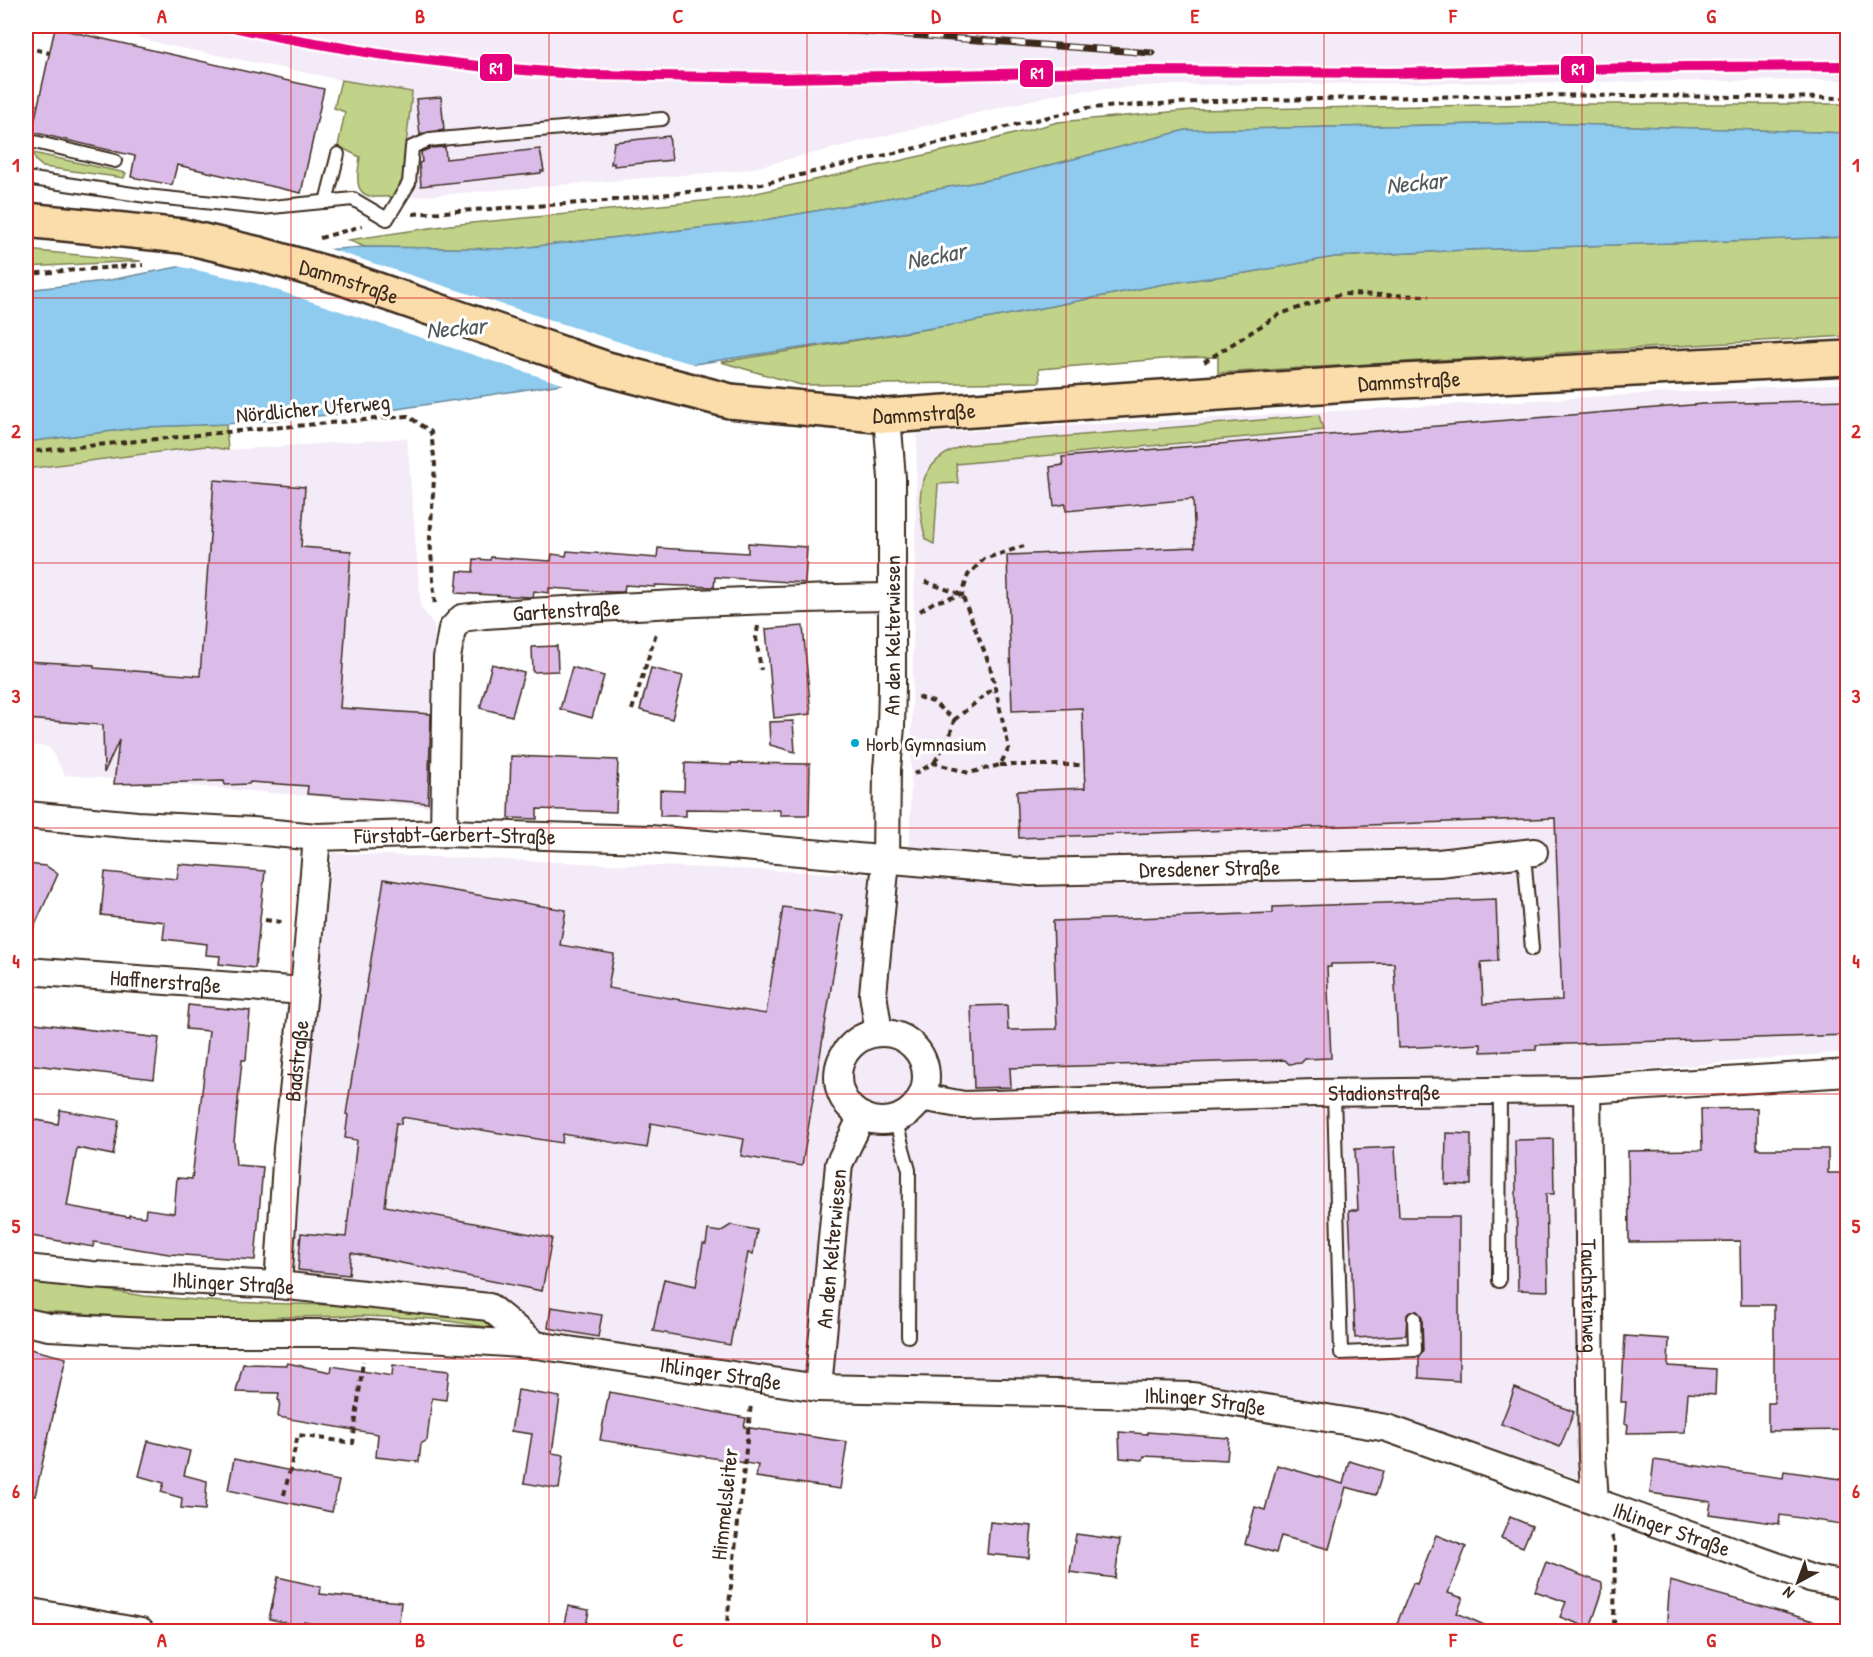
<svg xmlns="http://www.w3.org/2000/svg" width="1873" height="1657" font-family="'Patrick Hand',sans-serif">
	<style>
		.built { fill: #f4ebf8 }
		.green { fill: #c1d388; stroke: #7e7e53; stroke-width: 1.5 }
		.water { fill: #8ecbee; stroke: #6d8b9b; stroke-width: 1.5 }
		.pier { fill: #fff }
		.building { fill: #dbbce9; stroke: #3b2a1e; stroke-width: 1.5 }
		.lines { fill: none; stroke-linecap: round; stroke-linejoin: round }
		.service-casing { stroke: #3b2a1e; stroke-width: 16 }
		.minor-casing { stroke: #3b2a1e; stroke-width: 30 }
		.primary-casing { stroke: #3b2a1e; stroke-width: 38 }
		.path { stroke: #3b2a1e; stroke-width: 4; stroke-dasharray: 6 4.5; stroke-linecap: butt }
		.service { stroke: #fff; stroke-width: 12 }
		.minor { stroke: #fff; stroke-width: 26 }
		.primary { stroke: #faddab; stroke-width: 33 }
		.rail-casing { stroke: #3b2a1e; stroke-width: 7 }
		.rail { stroke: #fff; stroke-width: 4.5; stroke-dasharray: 14; stroke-linecap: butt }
		.primary-bridge-casing { stroke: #3b2a1e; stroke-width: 38; stroke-linecap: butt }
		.primary-bridge { stroke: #faddab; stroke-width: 33 }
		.rail-1-casing { stroke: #fff; stroke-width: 15 }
		.rail-1 { stroke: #e5007d; stroke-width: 10 }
		.grid { fill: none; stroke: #d62828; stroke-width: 1.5; stroke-opacity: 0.55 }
		.bus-dot { fill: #00a9ce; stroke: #fff; stroke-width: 2 }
		.labels { text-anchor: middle; stroke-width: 6; stroke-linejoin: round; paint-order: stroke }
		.bus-label { font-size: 20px; fill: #3b2a1e; stroke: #fff; text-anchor: start }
		.street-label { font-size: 22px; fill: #3b2a1e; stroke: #fff }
		.water-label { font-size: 24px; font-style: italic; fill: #545a5c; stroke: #fff }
		.line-badge { stroke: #fff; stroke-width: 2 }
		.badge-label { font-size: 16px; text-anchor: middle; font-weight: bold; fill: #fff }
		.neatline { fill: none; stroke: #d62828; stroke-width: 2 }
		.grid-label { font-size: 20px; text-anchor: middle; font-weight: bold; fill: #d62828 }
	</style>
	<rect width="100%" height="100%" fill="#fff"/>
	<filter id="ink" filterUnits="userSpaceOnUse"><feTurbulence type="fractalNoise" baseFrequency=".0167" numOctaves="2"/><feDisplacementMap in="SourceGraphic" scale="12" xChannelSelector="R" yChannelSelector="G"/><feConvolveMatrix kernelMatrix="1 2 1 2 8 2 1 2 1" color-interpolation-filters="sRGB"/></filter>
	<g filter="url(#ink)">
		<g class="built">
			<path d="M97,26H1847L1848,80L1158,85L1064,92L745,170L400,198L357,83L166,45Z"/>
			<path d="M1847,383V1052L1581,1075L1582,1480L1390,1414L1191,1384L801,1372L534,1330L495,1293L290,1276L332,853L909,876L917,434Z"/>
			<path d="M407,438L421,607L434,625L436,687L432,807L65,775L49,747L26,745V469L206,446L228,450Z"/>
		</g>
		<g class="green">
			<path d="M341,80L412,92L400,198C393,196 387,197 380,197C352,198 357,177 360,157L338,146L345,112L334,108Z"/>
			<path d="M1553,104H1847V133L1538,123L1186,130L1000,178L754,222L511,249L365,247L348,240L450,225L735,198L991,140L1058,122L1192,110Z"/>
			<path d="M33,153L126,173L124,178L43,167L36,161Z"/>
			<path d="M1847,237V336L1218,373V357L1176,358L1039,369L1040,382L801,385L721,362L965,323L1164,284L1252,272L1334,257L1465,250Z"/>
			<path d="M26,250L141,261L26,267Z"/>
			<path d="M1319,415L1323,430L956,464L958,483L938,484L934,544L926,540C914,496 917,461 965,445Z"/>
			<path d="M226,424L228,450L206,446L26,469V442L144,427Z"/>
			<path d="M26,1278L144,1296L223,1302L441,1308L492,1322V1328L436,1319L360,1316L283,1317L212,1322L41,1311L26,1308Z"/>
		</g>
		<path class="water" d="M1538,123L1847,133V237L1465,250L1334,257L1252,272L1164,284L965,323L397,409L226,424L144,427L26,442V290L105,281L235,256L365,247L511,249L754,222L1000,178L1186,130Z"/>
		<path class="pier" d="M323,247L663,356L705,367L571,387L255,283L173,265L234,253Z"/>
		<g class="building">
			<path d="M55,28L324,89L301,193L177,165L172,185L131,177L135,156L32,132Z"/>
			<path d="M441,97L444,130L428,132L420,135L416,99Z"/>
			<path d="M669,136L672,160L614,166V163L611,164L614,142Z"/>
			<path d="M445,147L446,159L540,149L544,171H541V173L421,186L419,163L422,162L421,152L431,148Z"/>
			<path d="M1848,400V1035L1536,1045V1050L1481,1052V1044L1398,1048L1394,963L1331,964V967H1327L1331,1058L1305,1059L1301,1063L1289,1064L1285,1060L1010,1068L1011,1087L974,1088L971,1006L1007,1005L1008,1030L1057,1029L1053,921L1273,913V907L1496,899L1498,961L1481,962L1483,1004L1562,1000L1555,818L1019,838L1017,791L1085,788L1082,708L1012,711L1007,555L1195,547L1193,499L1066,511V504L1054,506L1050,467L1063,465L1062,457L1703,404Z"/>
			<path d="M214,480L305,487L301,547L351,551L340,708L431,714L428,803L307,794L308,786L250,782L249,784L225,785L224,781L114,784L119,740L104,773L103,725L26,719V661L94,665V668L200,676Z"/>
			<path d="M748,543L807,547L805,583L715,577L714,587L655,585V587L625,585L624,592H610L549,588V593L534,591L533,597H530L456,593L458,571L473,572L474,559L490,560L491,557L551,561L552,554L566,556L567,551L657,558L658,548L748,553Z"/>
			<path d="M803,626L811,714L774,718L766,629Z"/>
			<path d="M557,646L558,671L533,672L532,647Z"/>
			<path d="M492,664L524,673L512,716L480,708Z"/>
			<path d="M572,667L604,676L592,718L560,709Z"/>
			<path d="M651,668L683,676L672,719L640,710Z"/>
			<path d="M793,721L795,752L770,745L769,722Z"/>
			<path d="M511,756L618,760L616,812L537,809V819L509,818Z"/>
			<path d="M685,763L731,765V763L810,764L809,815H780V810L686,809V816H660V790L684,791Z"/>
			<path d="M26,864L46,866L58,874L26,945Z"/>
			<path d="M179,864L265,871L255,968L219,964L220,956L206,955L207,944L163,939L165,922L101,915L105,872L177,879Z"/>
			<path d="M384,879L566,910L560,945L614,954L608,988L766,1014L783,907L843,915L802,1166L741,1156L744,1139L651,1123L647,1148L563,1134L562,1143L402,1117L401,1124L396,1123L385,1206L552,1238L542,1291L351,1253L349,1275L298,1270L301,1233L346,1237L357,1140L345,1138L348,1115L346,1114Z"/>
			<path d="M188,1005L250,1011L246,1060H242L234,1142L236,1165L263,1167L255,1260L169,1254L94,1242L93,1247L26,1235V1118L58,1124L60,1110L119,1120L113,1155L77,1148L67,1206L129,1217V1215L145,1217L146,1209L174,1213L177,1178L192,1179L209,1031L186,1029Z"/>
			<path d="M26,1022L159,1038L154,1079L26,1064Z"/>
			<path d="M1757,1108V1149H1828V1173H1848V1430L1768,1431V1403H1774V1305H1741L1740,1241L1629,1242L1628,1151L1702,1150L1701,1109Z"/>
			<path d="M1446,1133L1471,1134V1185L1445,1184Z"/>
			<path d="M1553,1139L1554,1194H1546L1548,1291L1518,1290L1515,1140Z"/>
			<path d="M1395,1147L1399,1217H1459V1381L1419,1378V1357L1423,1350L1422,1318L1417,1311H1410L1407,1315L1406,1335L1355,1338L1349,1210H1358L1355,1149Z"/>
			<path d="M731,1225L757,1230L753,1254L748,1253L730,1345L653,1331L664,1279L696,1286L703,1244H706L708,1230L720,1232Z"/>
			<path d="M551,1307L602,1315L598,1337L548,1328Z"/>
			<path d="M1625,1336L1669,1339L1668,1366L1716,1369L1715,1395L1688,1393L1685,1432L1627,1433L1628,1425L1624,1424L1626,1402H1621Z"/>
			<path d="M26,1348L66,1358L35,1496L26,1494Z"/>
			<path d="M287,1363L331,1372L332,1366L392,1376L393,1365L449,1371L446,1400L432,1398L427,1440L421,1444L419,1462L376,1457L378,1434L278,1417L280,1401L278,1400L279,1393L236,1392L243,1364L287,1365Z"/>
			<path d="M1515,1388L1574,1412L1560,1447L1501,1424Z"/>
			<path d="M518,1390L560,1397L552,1453L564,1455L559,1489L524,1483L532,1434L511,1431Z"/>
			<path d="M609,1392L746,1418L744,1427L847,1442L840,1489L756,1477L758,1465L600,1440Z"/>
			<path d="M1119,1432L1147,1434V1432L1229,1438L1227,1460L1144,1456L1143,1460L1120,1458Z"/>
			<path d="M148,1441L190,1451L184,1475L207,1481L205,1510L181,1508L182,1498L161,1492L164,1483L139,1476Z"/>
			<path d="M234,1459L339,1481L332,1512L228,1490Z"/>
			<path d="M1654,1460L1783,1478L1784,1471L1848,1480V1525L1780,1515L1779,1524L1709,1514L1711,1502L1650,1493Z"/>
			<path d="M1349,1461L1383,1471L1376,1495L1346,1487L1329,1549L1281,1536L1276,1553L1245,1544L1255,1507L1265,1510L1277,1465L1343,1484Z"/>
			<path d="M1510,1517L1532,1526L1523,1547L1501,1538Z"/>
			<path d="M990,1522L1032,1526L1029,1558L987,1554Z"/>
			<path d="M1076,1534L1120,1540L1115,1578L1070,1572Z"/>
			<path d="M1436,1535L1466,1547L1448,1593L1463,1598L1457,1613L1500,1632H1409L1396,1626L1413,1583L1417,1584Z"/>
			<path d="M1546,1562L1602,1583V1593L1590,1628L1560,1617L1566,1602L1535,1591Z"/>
			<path d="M278,1577L321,1587L320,1594L401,1602L398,1632H347L304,1622L303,1626L269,1619Z"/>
			<path d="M1670,1581L1828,1625L1827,1632H1666Z"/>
			<path d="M568,1606L589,1610L585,1632H562Z"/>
		</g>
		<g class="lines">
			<defs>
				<g id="service">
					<path d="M26,140L115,161"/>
					<path d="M26,178L146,196L262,208L353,199L387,219L409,183L412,147L429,140L662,119"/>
					<path d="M326,202L338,154"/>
					<path d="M1524,854L1532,949"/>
					<path d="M1334,1093L1341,1353L1415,1350L1414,1318"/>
					<path d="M895,1119L909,1170L908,1336"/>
					<path d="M1499,1281L1500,1091"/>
				</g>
				<g id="minor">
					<path id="s1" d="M26,815L137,825L253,831L317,837L444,833L650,839L1030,872L1439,863L1534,852"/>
					<path id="s2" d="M444,833L447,658L452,629L462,618L485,615C620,606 755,599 891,597"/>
					<path id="s3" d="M26,971L304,991"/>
					<path id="s4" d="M879,1033L873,994L886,861L887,769L891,727L892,687V478L887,416"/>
					<circle cx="882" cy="1077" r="44"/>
					<path id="s5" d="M1587,1090L1592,1457L1595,1501"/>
					<path id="s6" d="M921,1097L964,1105L1314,1093L1587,1090L1848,1073"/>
					<path id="s7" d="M26,1268L92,1275L278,1285L489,1307L536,1345"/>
					<path id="s8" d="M278,1285L287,1148L304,991L317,837"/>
					<path id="s9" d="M26,1322L49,1327L167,1333H355L536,1345L818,1388L1193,1396L1387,1428L1813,1579L1848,1585"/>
					<path id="s10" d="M818,1388L839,1164L862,1116"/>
					<path d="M26,1611L141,1632"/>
				</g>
				<g id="primary">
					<path id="s11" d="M730,401L887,416L1364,383L1848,358"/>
				</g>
			</defs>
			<use href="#service" class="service-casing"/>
			<use href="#minor" class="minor-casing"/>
			<use href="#primary" class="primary-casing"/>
			<g class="path">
				<path d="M26,47L49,53"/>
				<path d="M413,214L595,202L762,184L1087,108L1212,101L1526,95L1848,98"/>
				<path d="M320,238L362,226"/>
				<path d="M26,274L143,265"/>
				<path d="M1204,362L1280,314L1341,294L1429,296"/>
				<path d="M26,452L238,431L408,416L431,432L435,465L430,538L435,607"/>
				<path d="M920,611L934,602L962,595L968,575L984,559L1024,546"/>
				<path d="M758,626L756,638L761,670"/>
				<path d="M918,697L933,702L954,720L950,736L934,763"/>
				<path d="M632,710L657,630"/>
				<path d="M954,720L995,687"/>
				<path d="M1000,765H1080"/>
				<path d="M914,774L934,763L969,773L1000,765L1009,748L990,666L962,595L921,580"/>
				<path d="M265,920L282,922"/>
				<path d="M284,1495L298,1435L353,1443L363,1361"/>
				<path d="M1612,1536L1615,1545L1614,1632"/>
				<path d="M726,1632L751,1404"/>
			</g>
			<use href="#service" class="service"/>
			<use href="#minor" class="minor"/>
			<use href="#primary" class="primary"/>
			<defs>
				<path id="rail" d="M788,26L1152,53"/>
			</defs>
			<use href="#rail" class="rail-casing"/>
			<use href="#rail" class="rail"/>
			<defs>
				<g id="primary-bridge">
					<path id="s12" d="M26,220L182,236L259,254L340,277L607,369L730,401"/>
				</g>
			</defs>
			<use href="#primary-bridge" class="primary-bridge-casing"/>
			<use href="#primary-bridge" class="primary-bridge"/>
			<defs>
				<path id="rail-1" d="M229,26L280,37L378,54L486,67L588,75L782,78L1153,71L1391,73L1687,67L1848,66"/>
			</defs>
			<use href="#rail-1" class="rail-1-casing"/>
			<use href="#rail-1" class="rail-1"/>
		</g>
	</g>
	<path class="grid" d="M291,26V1632M549,26V1632M807,26V1632M1066,26V1632M1324,26V1632M1582,26V1632M26,298H1848M26,563H1848M26,828H1848M26,1094H1848M26,1359H1848"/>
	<circle class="bus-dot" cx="855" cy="743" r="5"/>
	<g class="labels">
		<g class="bus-label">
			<text x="866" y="751">Horb Gymnasium</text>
		</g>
		<g class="street-label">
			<text dy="8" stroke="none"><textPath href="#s12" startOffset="330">Dammstraße</textPath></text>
			<text dy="8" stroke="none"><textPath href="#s11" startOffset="681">Dammstraße</textPath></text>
			<text transform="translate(313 408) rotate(-5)" y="8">Nördlicher Uferweg</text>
			<text dy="8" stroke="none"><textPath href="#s11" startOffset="195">Dammstraße</textPath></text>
			<text dy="8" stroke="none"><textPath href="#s2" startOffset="324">Gartenstraße</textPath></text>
			<text dy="8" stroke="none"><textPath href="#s4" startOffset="399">An den Kelterwiesen</textPath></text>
			<text dy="8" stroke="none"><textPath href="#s1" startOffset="430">Fürstabt-Gerbert-Straße</textPath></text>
			<text dy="8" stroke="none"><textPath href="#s1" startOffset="1186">Dresdener Straße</textPath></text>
			<text dy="8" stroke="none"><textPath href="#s3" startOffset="140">Haffnerstraße</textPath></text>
			<text dy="8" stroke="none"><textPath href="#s8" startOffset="225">Badstraße</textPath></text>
			<text dy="8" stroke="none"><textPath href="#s6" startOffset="464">Stadionstraße</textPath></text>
			<text dy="8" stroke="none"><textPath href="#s10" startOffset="140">An den Kelterwiesen</textPath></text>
			<text dy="8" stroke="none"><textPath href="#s7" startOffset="208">Ihlinger Straße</textPath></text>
			<text dy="8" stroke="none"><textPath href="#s5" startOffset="206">Tauchsteinweg</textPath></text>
			<text dy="8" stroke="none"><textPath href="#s9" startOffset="698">Ihlinger Straße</textPath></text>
			<text dy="8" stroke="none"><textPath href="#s9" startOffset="1184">Ihlinger Straße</textPath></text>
			<text transform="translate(724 1504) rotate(-84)" y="8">Himmelsleiter</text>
			<text dy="8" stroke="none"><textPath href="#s9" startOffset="1670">Ihlinger Straße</textPath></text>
		</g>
		<g class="water-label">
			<text transform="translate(1416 183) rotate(-6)" y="8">Neckar</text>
			<text transform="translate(936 256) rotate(-11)" y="8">Neckar</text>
			<text transform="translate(456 328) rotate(-5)" y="8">Neckar</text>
		</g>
	</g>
	<g class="line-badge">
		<rect x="479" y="53" width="34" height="29" rx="6" fill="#e5007d"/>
		<rect x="1560" y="55" width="35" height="29" rx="6" fill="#e5007d"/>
		<rect x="1019" y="59" width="35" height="29" rx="6" fill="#e5007d"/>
	</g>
	<g class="badge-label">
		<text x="496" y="74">R1</text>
		<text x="1578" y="75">R1</text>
		<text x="1037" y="79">R1</text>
	</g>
	<rect width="1873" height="1657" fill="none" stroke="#fff" stroke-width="66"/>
	<g transform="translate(1798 1582) rotate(221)" stroke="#ffffff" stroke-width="4.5" paint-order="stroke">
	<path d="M0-4.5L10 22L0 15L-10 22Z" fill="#3b2a1e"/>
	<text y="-9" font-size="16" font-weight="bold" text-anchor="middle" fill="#3b2a1e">N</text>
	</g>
	<rect x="33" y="33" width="1807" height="1591" class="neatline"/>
	<g class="grid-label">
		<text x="162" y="23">A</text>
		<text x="420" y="23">B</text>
		<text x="678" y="23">C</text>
		<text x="936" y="23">D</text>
		<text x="1195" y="23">E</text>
		<text x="1453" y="23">F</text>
		<text x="1711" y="23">G</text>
		<text x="16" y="172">1</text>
		<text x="1856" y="172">1</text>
		<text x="16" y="438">2</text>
		<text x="1856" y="438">2</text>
		<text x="16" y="703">3</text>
		<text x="1856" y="703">3</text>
		<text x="16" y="968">4</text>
		<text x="1856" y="968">4</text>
		<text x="16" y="1233">5</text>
		<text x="1856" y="1233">5</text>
		<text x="16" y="1498">6</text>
		<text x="1856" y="1498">6</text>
		<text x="162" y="1647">A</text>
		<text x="420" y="1647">B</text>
		<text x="678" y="1647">C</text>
		<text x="936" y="1647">D</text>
		<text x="1195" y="1647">E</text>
		<text x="1453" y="1647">F</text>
		<text x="1711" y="1647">G</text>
	</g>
</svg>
